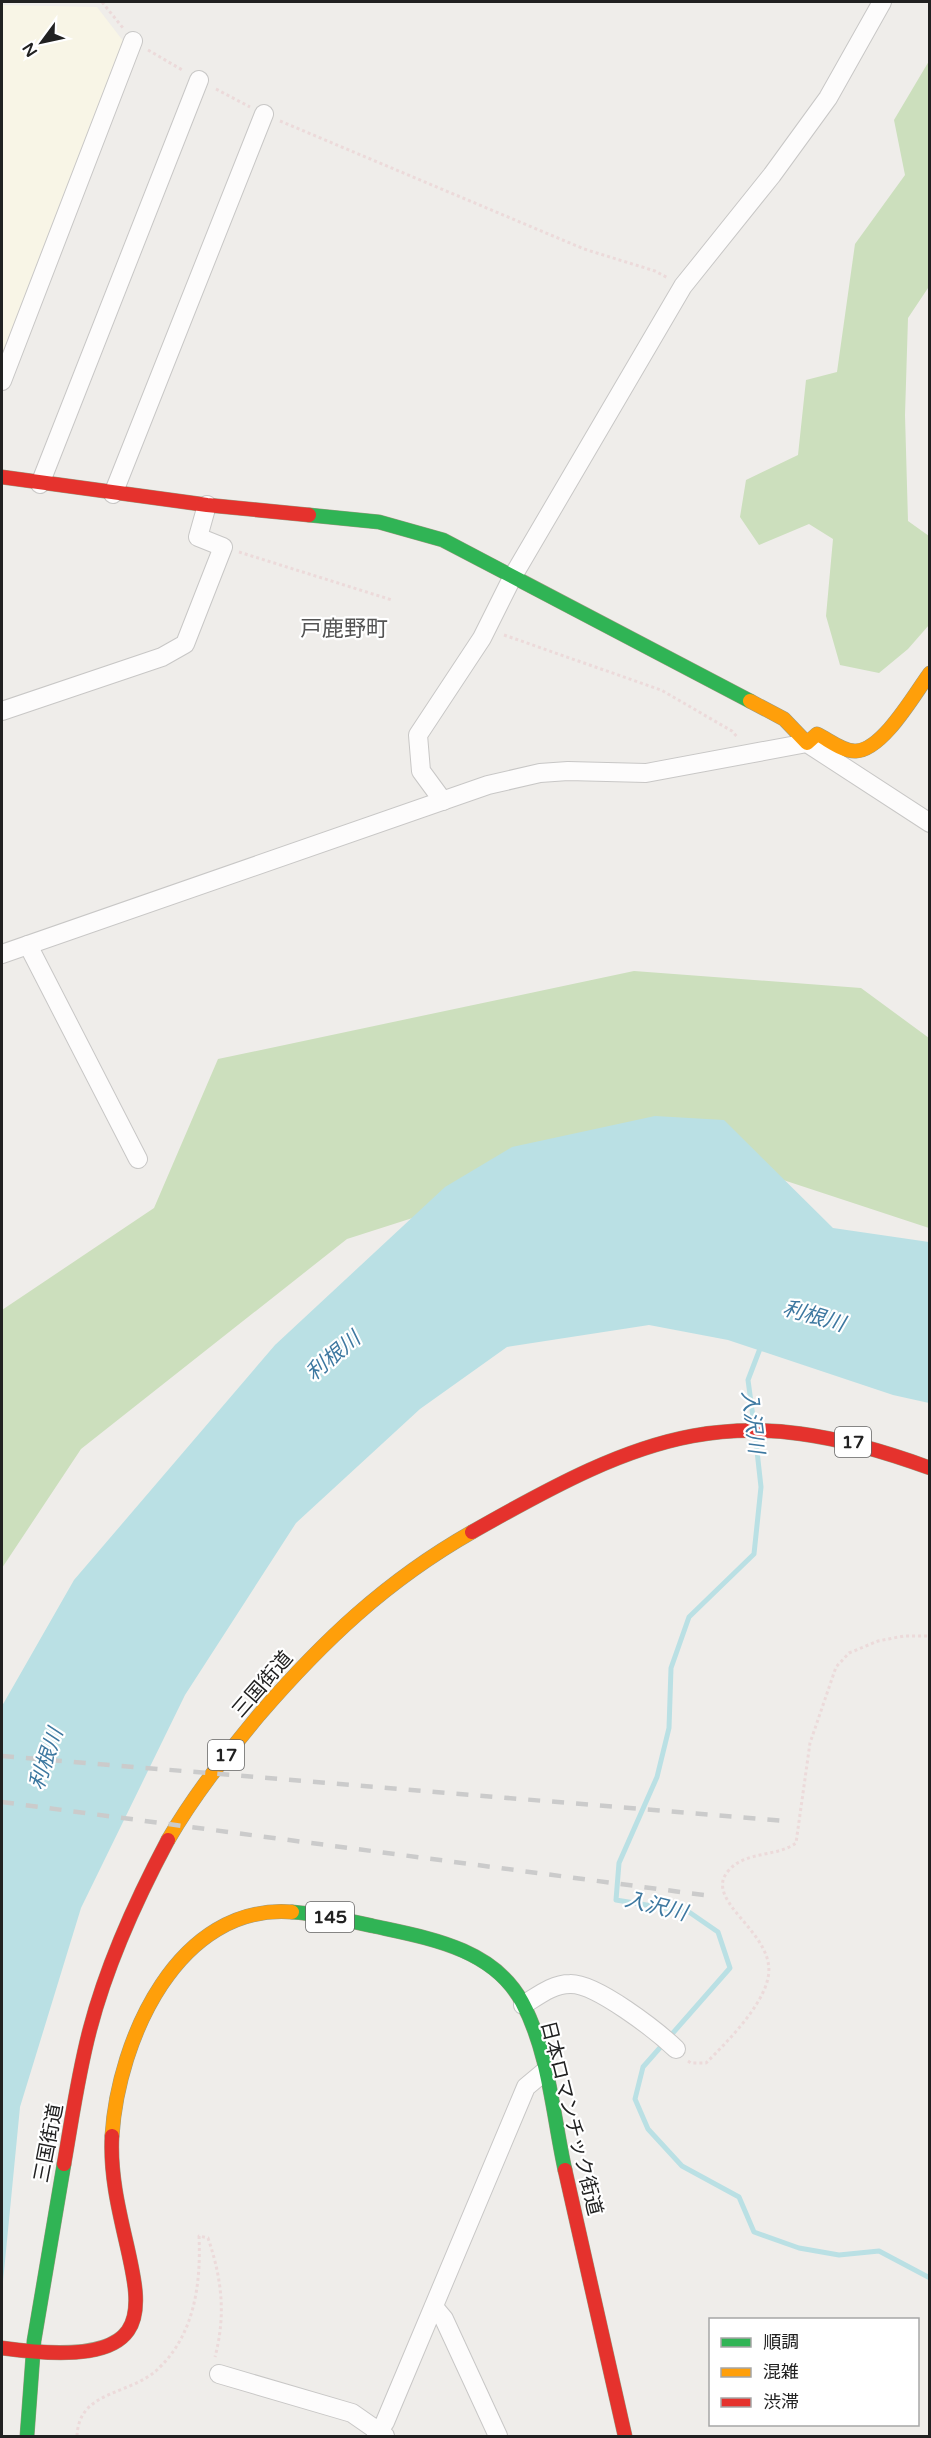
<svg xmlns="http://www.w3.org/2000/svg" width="931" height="2438" font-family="'Varela Round','Noto Sans JP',sans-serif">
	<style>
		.education { fill: #f8f5e6 }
		.forest { fill: #ccdfbd }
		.water { fill: #bae0e4 }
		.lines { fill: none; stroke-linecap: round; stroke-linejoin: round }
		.stream { stroke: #bae0e4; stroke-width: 5 }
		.street-casing { stroke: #c8c7c6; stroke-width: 20 }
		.fast-casing { stroke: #9b9a80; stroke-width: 15 }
		.slow-casing { stroke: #9b9a80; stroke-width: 15 }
		.jam-casing { stroke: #9b9a80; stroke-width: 15 }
		.path { stroke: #ecdada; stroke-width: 3; stroke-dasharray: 3 3; stroke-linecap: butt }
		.street { stroke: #fdfcfc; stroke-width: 18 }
		.fast { stroke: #30b455; stroke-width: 14 }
		.slow { stroke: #ff9f0a; stroke-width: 14 }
		.jam { stroke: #e5322d; stroke-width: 14 }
		.rail { stroke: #cbcbcb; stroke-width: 4.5; stroke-dasharray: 12 12; stroke-linecap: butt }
		.labels { text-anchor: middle; stroke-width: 4.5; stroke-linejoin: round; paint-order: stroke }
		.shield { fill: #fff; stroke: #646464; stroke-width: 1.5 }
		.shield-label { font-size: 18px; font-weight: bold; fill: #212121 }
		.street-label { font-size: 20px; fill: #212121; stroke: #fff }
		.water-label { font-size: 21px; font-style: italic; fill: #3d78a0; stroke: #fff }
		.quarter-label { font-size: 22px; fill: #545454; stroke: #fff }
	</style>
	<rect width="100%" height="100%" fill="#efedea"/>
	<path class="education" d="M2,5L97,7L127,46L2,363Z"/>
	<g class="forest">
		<path d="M929,61L930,285L908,318L905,415L908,521L929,536V625L908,649L879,673L840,665L826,616L833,539L809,524L759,545L740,517L746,480L798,455L806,380L837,372L855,244L905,175L894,120Z"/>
		<path d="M634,971L861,988L929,1038V1228L659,1139L347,1239L81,1449L2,1568V1310L154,1208L218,1059Z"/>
	</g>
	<path class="water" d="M655,1116L724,1120L833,1228L929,1242V1403L893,1395L728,1340L649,1325L507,1347L420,1409L296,1523L185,1695L81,1908L20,2107L2,2292V1706L74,1580L275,1345L445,1187L512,1147Z"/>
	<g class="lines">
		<g class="stream">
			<path d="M753,1417L748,1380L761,1346"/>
			<path d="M756,1442L761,1487L754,1554L689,1617L671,1668L669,1728L657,1777L619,1863L616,1900L689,1912L718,1932L730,1968L643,2067L635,2099L648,2129L682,2166L739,2197L754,2232L799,2248L839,2255L879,2251L930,2278"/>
		</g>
		<defs>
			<g id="street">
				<path d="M2,381L133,41"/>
				<path d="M40,484L199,80"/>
				<path d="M113,494L264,114"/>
				<path d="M2,711L162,657L185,644L223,547L198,537L207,505"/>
				<path d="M443,801L421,771L418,735L482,638L513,576L683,286L772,175L828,98L882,2"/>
				<path d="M28,945L138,1159"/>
				<path d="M2,954L488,785L540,773L568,771L646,773L807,743L930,823"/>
				<path d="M523,2005C538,1996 552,1984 570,1984C596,1983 657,2031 676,2049"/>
				<path d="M434,2307L444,2319L498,2436"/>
				<path d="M219,2374L352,2413L385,2436"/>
				<path d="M376,2436L385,2422L526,2087L544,2072"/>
			</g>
			<g id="fast">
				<path d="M309,515L379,522L443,540L750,701"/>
				<path d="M292,1912C320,1914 346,1920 373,1926C428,1938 493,1948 522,2002C549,2052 553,2116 565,2170"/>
				<path d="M27,2436L34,2341L64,2164"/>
			</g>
			<g id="slow">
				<path d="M750,701L784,719L807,743L817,734C828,739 843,752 856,751C883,750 915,693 930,673"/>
				<path d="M168,1840C194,1795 226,1755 259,1715C323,1641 386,1581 472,1532"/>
				<path d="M112,2136C118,2040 178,1903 292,1912"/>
			</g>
			<g id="jam">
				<path d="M2,477L207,505L309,515"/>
				<path d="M472,1532C646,1433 734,1396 930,1468"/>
				<path d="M64,2164C72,2119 78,2074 90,2029C107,1964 136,1900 168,1840"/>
				<path d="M565,2170L625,2436"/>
				<path d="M2,2348C219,2378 105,2260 112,2136"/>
			</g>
		</defs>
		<use href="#street" class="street-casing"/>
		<use href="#fast" class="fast-casing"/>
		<use href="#slow" class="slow-casing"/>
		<use href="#jam" class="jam-casing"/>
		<g class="path">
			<path d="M102,2L123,28"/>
			<path d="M148,50L184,71"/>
			<path d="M216,89L250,107"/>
			<path d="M280,121L584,249L655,271L668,278"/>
			<path d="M239,552L392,600"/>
			<path d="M504,635L661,690L732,731L738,738"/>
			<path d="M688,2061L691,2063H706C727,2042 762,2007 768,1978C778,1933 700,1901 729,1870C746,1851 777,1857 796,1843L810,1743L836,1667L849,1653L878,1641L904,1636H930"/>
			<path d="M77,2436C79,2389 131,2396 159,2368C195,2333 201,2283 199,2236L208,2238C222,2279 226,2315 215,2357"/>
		</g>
		<use href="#street" class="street"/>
		<use href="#fast" class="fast"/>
		<use href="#slow" class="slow"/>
		<use href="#jam" class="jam"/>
		<g class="rail">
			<path d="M2,1756L786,1821"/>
			<path d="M2,1802L711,1896"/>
		</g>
	</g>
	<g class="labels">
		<g class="shield">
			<rect x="835" y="1427" width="36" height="30" rx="4.5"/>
			<rect x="208" y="1740" width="36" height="30" rx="4.5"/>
			<rect x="306" y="1902" width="48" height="30" rx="4.5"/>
		</g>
		<g class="shield-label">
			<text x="853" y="1448">17</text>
			<text x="226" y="1761">17</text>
			<text x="330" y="1923">145</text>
		</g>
		<g class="street-label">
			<text transform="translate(262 1684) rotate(-49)" y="7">三国街道</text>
			<text transform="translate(572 2118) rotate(76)" y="7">日本ロマンチック街道</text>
			<text transform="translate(48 2143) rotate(-79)" y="7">三国街道</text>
		</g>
		<g class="water-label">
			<text transform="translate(814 1316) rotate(16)" y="7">利根川</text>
			<text transform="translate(333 1356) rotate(-40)" y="7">利根川</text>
			<text transform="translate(753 1422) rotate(83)" y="7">入沢川</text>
			<text transform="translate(46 1759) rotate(-71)" y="7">利根川</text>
			<text transform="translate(656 1906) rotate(14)" y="7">入沢川</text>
		</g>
		<g class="quarter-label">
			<text x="344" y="636">戸鹿野町</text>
		</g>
	</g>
	<rect width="931" height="2438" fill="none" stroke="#212121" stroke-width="6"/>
	<rect x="709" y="2318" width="210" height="108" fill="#ffffff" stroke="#a6a6a6" stroke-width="1.5"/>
	<rect x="721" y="2338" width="30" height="9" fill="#30b455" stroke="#a6a6a6" stroke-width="1.5"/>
	<text x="763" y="2348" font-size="18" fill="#212121">順調</text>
	<rect x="721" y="2368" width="30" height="9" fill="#ff9f0a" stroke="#a6a6a6" stroke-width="1.5"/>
	<text x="763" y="2378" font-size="18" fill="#212121">混雑</text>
	<rect x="721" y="2398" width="30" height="9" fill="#e5322d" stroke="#a6a6a6" stroke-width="1.5"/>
	<text x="763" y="2408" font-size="18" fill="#212121">渋滞</text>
	<g transform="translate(42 42) rotate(237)" stroke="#ffffff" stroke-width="4.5" paint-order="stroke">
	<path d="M0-4.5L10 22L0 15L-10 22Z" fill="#212121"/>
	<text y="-9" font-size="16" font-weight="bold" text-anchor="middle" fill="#212121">N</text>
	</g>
</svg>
